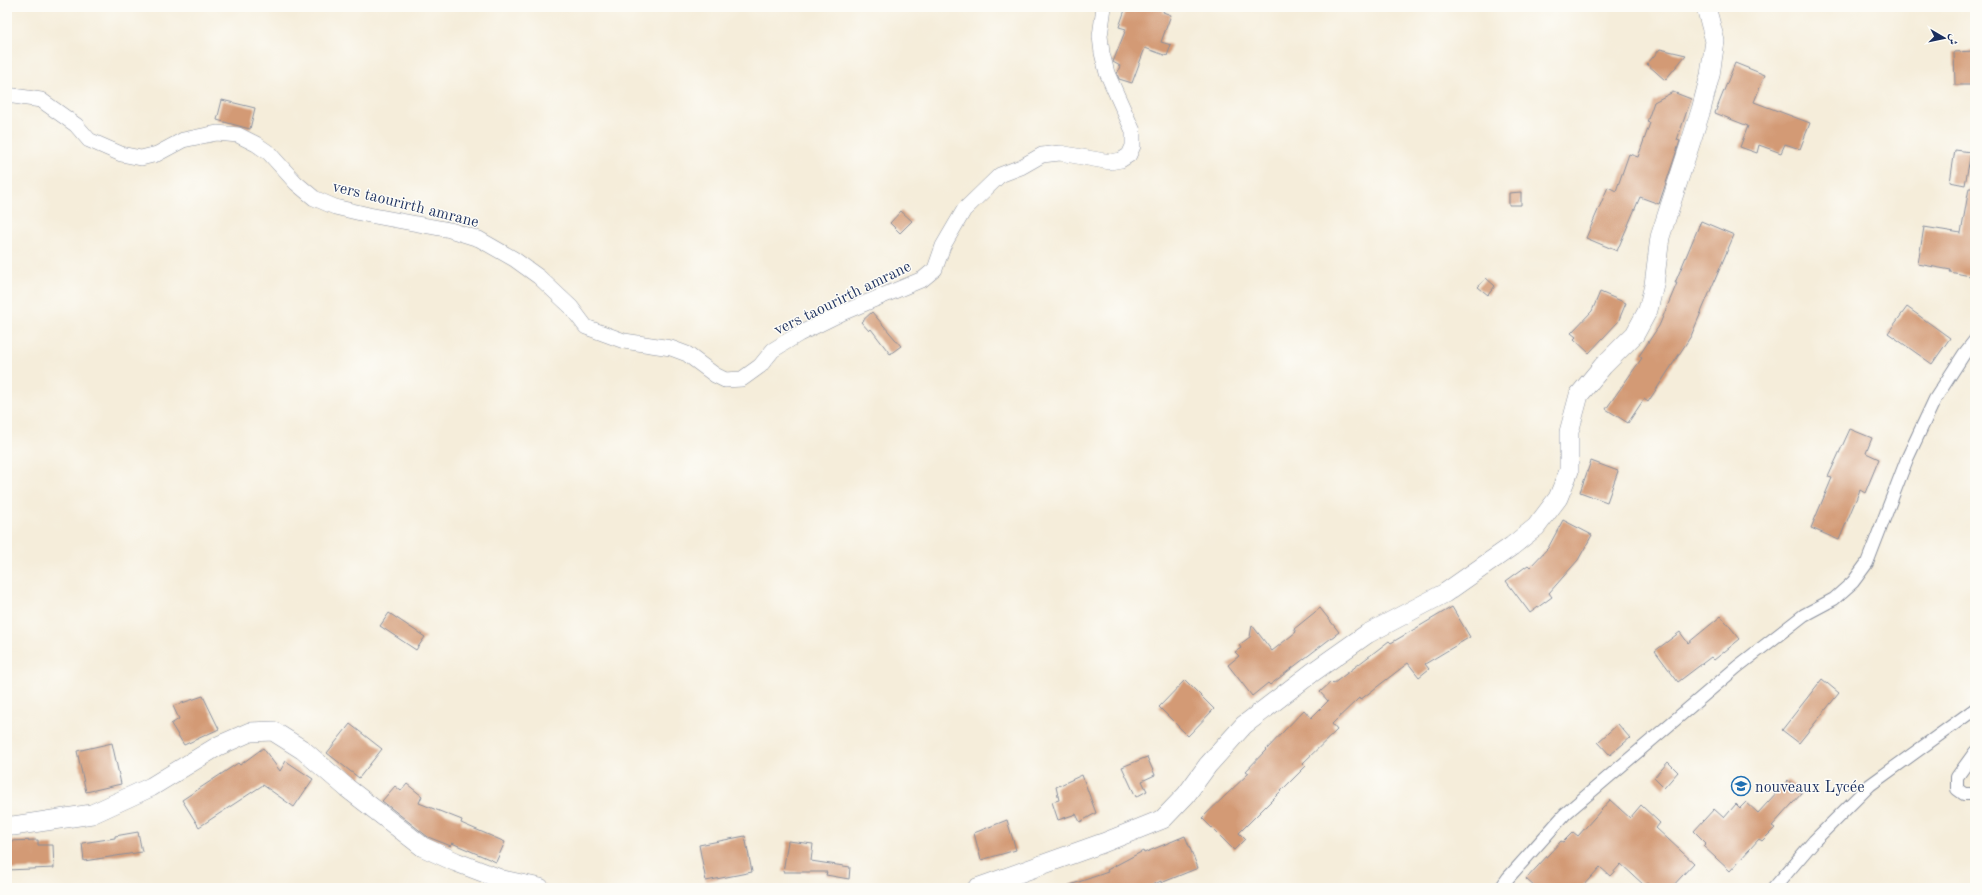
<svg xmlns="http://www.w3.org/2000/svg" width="1982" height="895" font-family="'Old Standard TT',Amiri,serif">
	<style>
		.building { fill: #d39a74 }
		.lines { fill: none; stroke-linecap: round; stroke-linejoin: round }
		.minor-casing { stroke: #888e9c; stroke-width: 14 }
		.tertiary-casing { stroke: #888e9c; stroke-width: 16 }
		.primary-casing { stroke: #888e9c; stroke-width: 20 }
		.minor { stroke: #fff; stroke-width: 12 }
		.tertiary { stroke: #fff; stroke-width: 15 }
		.primary { stroke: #fff; stroke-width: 19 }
		.labels { text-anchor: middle; stroke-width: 3; stroke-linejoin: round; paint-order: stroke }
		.street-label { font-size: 16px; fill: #1b2f5e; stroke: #fdfcf7 }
		.poi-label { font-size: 16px; fill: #1b2f5e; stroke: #fdfcf7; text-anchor: start }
	</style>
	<rect width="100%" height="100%" fill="#fdfcf7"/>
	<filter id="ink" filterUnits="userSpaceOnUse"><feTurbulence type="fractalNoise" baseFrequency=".025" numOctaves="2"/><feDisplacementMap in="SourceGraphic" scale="8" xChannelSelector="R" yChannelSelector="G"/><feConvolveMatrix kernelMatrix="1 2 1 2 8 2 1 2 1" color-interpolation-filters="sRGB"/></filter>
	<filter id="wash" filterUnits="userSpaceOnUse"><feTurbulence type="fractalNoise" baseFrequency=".012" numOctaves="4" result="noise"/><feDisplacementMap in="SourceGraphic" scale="16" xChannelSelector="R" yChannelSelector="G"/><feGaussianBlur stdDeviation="0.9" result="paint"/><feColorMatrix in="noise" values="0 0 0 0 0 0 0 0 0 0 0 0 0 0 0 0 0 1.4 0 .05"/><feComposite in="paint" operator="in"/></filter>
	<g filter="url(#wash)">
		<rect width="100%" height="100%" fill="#f5edda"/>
		<g id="blocks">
			<g class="building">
				<path d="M1126,7H1165L1163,12L1171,15L1161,42L1171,45L1167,56L1145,48L1132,83L1119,79L1117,74L1120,66L1113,62L1126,29L1119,27Z"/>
				<path d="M1660,49L1686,55L1665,80L1647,64Z"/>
				<path d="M1975,51V85H1955L1954,52Z"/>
				<path d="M1735,63L1765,75L1754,102L1810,123L1800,149L1785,144L1781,153L1759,145L1757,153L1740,147L1748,126L1715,113Z"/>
				<path d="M1673,92L1691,99L1677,140L1680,141L1659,204L1640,197L1617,251L1586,238L1608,187L1616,191L1629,154L1638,157L1650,123L1647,122L1654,102Z"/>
				<path d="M222,100L255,108L250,129L217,120Z"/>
				<path d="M1955,150L1971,152L1965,185L1950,182Z"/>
				<path d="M1969,188H1975V277L1950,272L1951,270L1918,264L1924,227L1961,233Z"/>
				<path d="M1521,192V205H1509V193Z"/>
				<path d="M901,211L912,221L900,233L890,223Z"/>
				<path d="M1701,221L1734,235L1691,336L1648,402L1644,399L1628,423L1606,409L1642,358L1639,356L1659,326L1677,283H1675Z"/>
				<path d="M1486,278L1495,286L1488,295L1478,287Z"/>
				<path d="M1600,292L1626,303L1618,322L1589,353L1574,339L1576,337L1571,333L1592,311Z"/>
				<path d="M1907,307L1950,338L1932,364L1888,333Z"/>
				<path d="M872,312L901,346L890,354L871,329L869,331L861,322Z"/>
				<path d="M1850,429L1872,438L1866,453L1879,459L1865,493L1860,490L1839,540L1811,528L1832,478L1828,477Z"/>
				<path d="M1591,461L1618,471L1607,502L1580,492Z"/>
				<path d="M1563,520L1592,535L1578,560L1549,593L1552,597L1530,613L1506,581L1528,565L1530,567L1548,548Z"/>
				<path d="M1452,607L1470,637L1425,664L1429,669L1419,677L1408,663L1360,700L1359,698L1332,724L1337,730L1303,763L1306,766L1239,833L1245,839L1234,850L1202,818L1249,773L1246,771L1304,710L1311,718L1328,701L1320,692L1331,682L1333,684L1389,641L1391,643Z"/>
				<path d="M1320,608L1339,632L1270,685L1268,683L1252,696L1228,665L1239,656L1235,652L1241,648L1239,645L1250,637L1252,625L1272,651L1296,632L1294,629Z"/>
				<path d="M389,613L425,637L416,650L380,626Z"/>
				<path d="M1721,616L1740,639L1714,660L1711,657L1678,682L1655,651L1680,632L1688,643Z"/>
				<path d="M1822,679L1839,693L1799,743L1782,730Z"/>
				<path d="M1185,680L1214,709L1188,736L1159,707Z"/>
				<path d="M203,696L219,729L184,745L171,724L179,719L173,706Z"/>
				<path d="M350,724L382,749L359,778L327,753Z"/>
				<path d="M1618,724L1630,738L1610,755L1598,742Z"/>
				<path d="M112,743L121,784L86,792L77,751Z"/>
				<path d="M263,748L280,771L286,761L313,779L294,807L263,785L199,827L182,800L238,763L240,765Z"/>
				<path d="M1147,757L1155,775L1142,781L1147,791L1136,797L1122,767Z"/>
				<path d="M1668,762L1678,772L1664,788L1654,778Z"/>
				<path d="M1082,775L1096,813L1080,822L1076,814L1058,820L1052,802L1059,800L1056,787Z"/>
				<path d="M1788,780L1802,793L1772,826L1775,828L1762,841L1759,839L1730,871L1703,846L1706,843L1694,831L1714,809L1724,818L1736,804L1740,808L1746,802L1758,813Z"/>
				<path d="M407,784L422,796L419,803L462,820L461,823L505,842L496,862L452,843L451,846L428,837L382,801L395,786L401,791Z"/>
				<path d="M1610,800L1630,818L1641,805L1660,823L1656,828L1694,863L1671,888H1653L1648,883L1645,886L1621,864L1610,876L1600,867L1581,888H1536L1526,879L1561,841L1563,842L1573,832L1578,836Z"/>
				<path d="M1007,820L1016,850L981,860L974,833Z"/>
				<path d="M138,832L142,852L84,861L82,843L115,838V836Z"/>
				<path d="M745,836L752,872L706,881L699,845Z"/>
				<path d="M1185,836L1198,868L1161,883V881L1147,888H1068L1067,886L1108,872L1107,870L1143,851L1144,853Z"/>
				<path d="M38,840V845H53L54,868L7,870V841Z"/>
				<path d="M788,841L813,844L811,861L850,867L849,879L826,875L827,872H783Z"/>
			</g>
		</g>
	</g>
	<g filter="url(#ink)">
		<use href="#blocks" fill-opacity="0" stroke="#888e9c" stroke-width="1"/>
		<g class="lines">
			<defs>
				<g id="minor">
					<path d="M1975,752L1957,777V789L1964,794H1975"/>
					<path d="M1501,888L1508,878L1565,814L1737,667L1804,615L1834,599L1853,582L1867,563L1907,459L1935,399L1964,354L1975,340"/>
					<path d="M1774,888L1814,841L1870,785L1975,709"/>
				</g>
				<path id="tertiary" d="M7,95L41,100L76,125L89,140L121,154L141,158L157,154L183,140L217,133L238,135L256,144L269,153L296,183L314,198L335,207L369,215L450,230L479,239L514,259L539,277L571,307L586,327L624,341L671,348L687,354L715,375L725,380L742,379L760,366L773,350L799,334L844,312L923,279L935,269L943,246L964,210L1000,175L1021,167L1042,155L1060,153L1110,162L1121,160L1129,155L1133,146V131L1107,73L1102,53L1100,36L1104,7"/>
				<g id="primary">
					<path d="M7,825L13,826L92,814L151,787L218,746L250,732L273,731L303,750L347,788L423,847L456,862L503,880L540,888"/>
					<path d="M977,888L1103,843L1163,819L1186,795L1208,765L1244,725L1313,672L1367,634L1445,593L1512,546L1536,527L1558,498L1569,471V432L1579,395L1603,366L1635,334L1648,310L1654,285L1660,237L1701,110L1710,75L1715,41L1706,7"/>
				</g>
			</defs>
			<use href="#minor" class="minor-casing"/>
			<use href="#tertiary" class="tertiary-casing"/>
			<use href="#primary" class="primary-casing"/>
			<use href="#minor" class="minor"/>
			<use href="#tertiary" class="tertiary"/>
			<use href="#primary" class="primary"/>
		</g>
	</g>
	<defs>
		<symbol id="school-ring" viewBox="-11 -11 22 22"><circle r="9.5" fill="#fdfcf7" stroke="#1f6fb2" stroke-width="1.5"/><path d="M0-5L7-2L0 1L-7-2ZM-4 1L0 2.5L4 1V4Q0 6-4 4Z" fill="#1f6fb2"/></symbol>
	</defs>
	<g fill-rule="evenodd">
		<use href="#school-ring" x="1730" y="775" width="22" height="22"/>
	</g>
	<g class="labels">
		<g class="street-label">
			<text transform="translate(406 203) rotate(14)" y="6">vers taourirth amrane</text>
			<text transform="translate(842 297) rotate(-26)" y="6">vers taourirth amrane</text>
		</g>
		<g class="poi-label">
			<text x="1755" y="792">nouveaux Lycée</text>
		</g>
	</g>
	<rect width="1982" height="895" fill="none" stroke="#fdfcf7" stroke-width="24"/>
	<g transform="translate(1944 38) rotate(99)" stroke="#fdfcf7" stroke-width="3" paint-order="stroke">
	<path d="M0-3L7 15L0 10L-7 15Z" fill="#1b2f5e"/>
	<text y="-6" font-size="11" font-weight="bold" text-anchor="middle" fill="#1b2f5e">ش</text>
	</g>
</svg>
